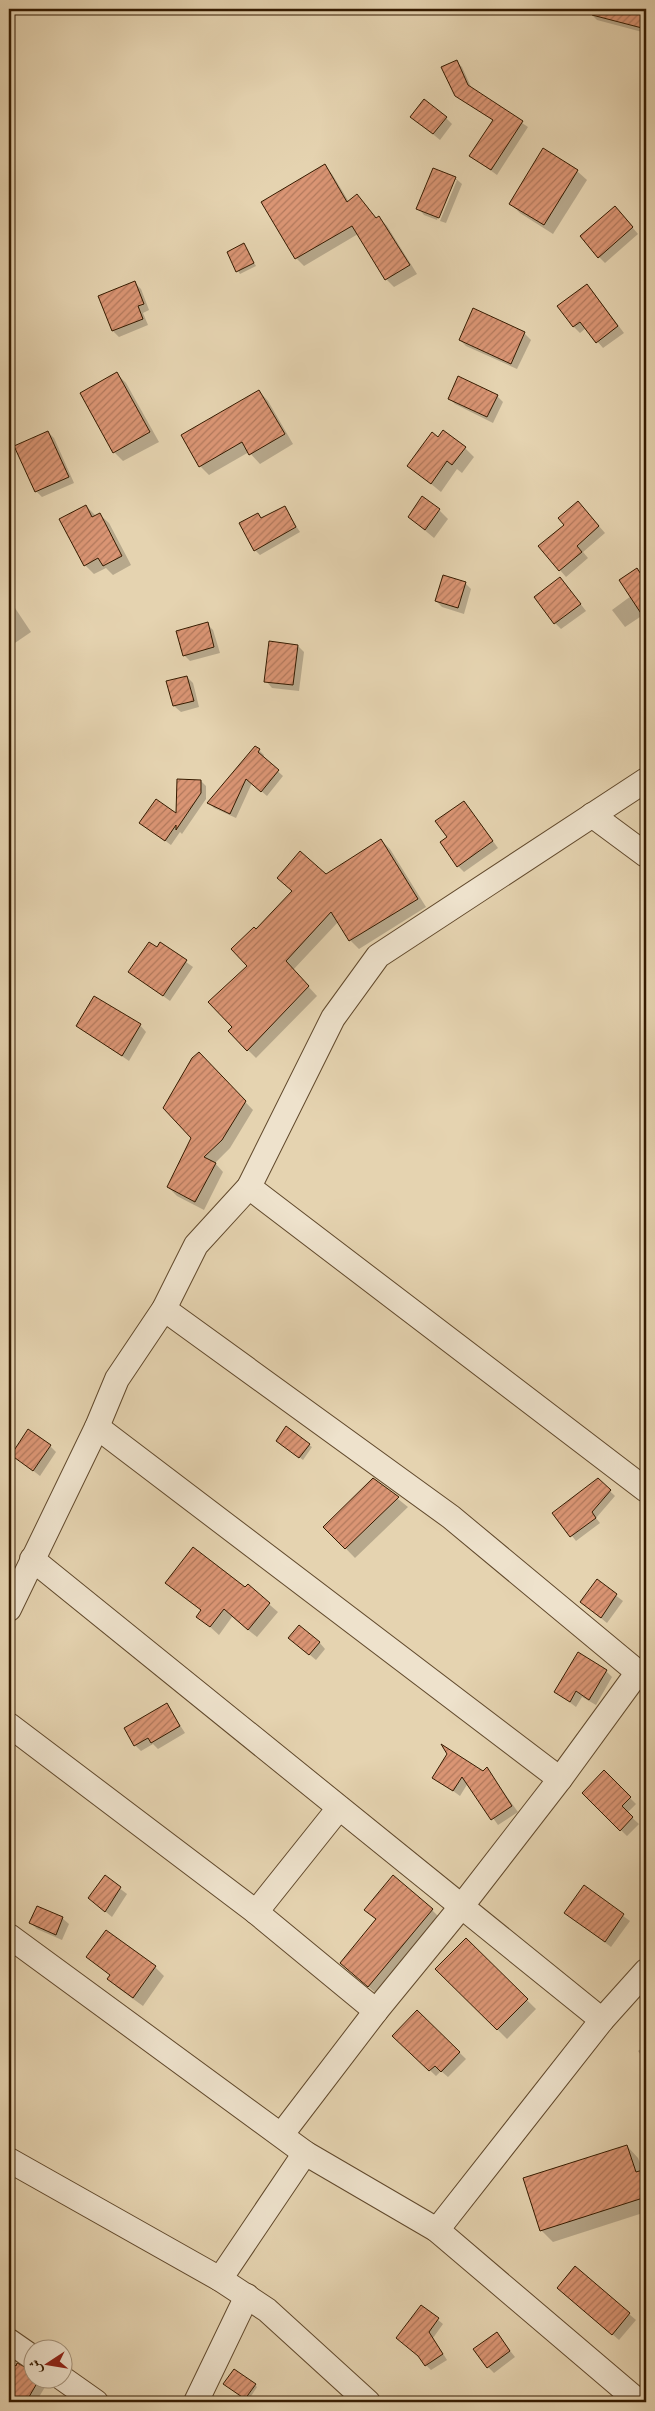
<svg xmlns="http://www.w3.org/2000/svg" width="655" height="2411" font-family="'IM FELL Great Primer',Amiri,serif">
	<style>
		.shadow { fill: #0003 }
		.building { fill: url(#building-hatch); stroke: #351b00 }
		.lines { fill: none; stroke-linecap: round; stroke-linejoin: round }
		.street-casing { stroke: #61492c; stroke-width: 26 }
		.street { stroke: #eee2cc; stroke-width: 24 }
	</style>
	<defs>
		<pattern id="building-hatch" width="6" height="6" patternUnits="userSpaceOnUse" patternTransform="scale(1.25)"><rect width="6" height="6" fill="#da9574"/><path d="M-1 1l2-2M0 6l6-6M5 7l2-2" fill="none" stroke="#b2795d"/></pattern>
	</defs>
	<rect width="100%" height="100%" fill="#e5d3b0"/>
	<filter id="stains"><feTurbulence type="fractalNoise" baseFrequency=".004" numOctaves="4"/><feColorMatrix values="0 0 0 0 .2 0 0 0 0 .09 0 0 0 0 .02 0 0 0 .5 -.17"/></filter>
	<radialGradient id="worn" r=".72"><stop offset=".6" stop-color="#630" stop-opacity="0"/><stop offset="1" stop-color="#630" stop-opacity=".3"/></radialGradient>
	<g class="shadow">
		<path d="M592,9H646V33L597,20L591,14Z"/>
		<path d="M456,61L462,67L472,89L528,127L497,175L471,156L494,121L456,95Z"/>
		<path d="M412,117L446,118L452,124L440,140Z"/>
		<path d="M324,166L332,174L349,202L365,204L377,219L379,218L387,226L417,274L394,287L386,279L358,234L304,266L296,258Z"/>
		<path d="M433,169L455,178L462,184L446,223L440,221L457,180H454L437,220L424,215L418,208Z"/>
		<path d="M577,171L587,180L553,234L520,213L511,204Z"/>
		<path d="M621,214L638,234L605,263L599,257Z"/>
		<path d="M244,245L256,266L240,274L238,271Z"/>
		<path d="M135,283L141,289L149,310L143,313L148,325L119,337L113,331Z"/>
		<path d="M593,292L624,333L603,348L586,328L580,333L574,327Z"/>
		<path d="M474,310L524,333L531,340L517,369L466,346L460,340Z"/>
		<path d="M117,374L126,383L159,442L123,461L114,452Z"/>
		<path d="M259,391L268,401L293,444L260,464L249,452L209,475L200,466Z"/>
		<path d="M497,396L503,402L493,423L455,404L449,398Z"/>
		<path d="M48,432L54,438L74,483L42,497L36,491L17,448L9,452V435L15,447Z"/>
		<path d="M438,438L465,448L474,457L462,473L457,469L441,492L409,466Z"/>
		<path d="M86,506L96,516L99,514L109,523L131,565L113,575L106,568L94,574L85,565Z"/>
		<path d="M284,508L300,532L260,555L255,550L257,514L262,519Z"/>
		<path d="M584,509L605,533L583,552L588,558L566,577L540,547Z"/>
		<path d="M439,510L448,519L434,538L409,517Z"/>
		<path d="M637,569L646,580V613L625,627L612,610L631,596Z"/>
		<path d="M465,583L471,589L464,614L442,607L436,601Z"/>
		<path d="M566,585L586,611L561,629L555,623Z"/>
		<path d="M9,599L31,632L9,647Z"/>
		<path d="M207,624L213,630L220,653L190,661L184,655Z"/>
		<path d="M298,646L304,652L299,691L272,688L266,681Z"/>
		<path d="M187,677L193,683L199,707L181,712L174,706L168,682Z"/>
		<path d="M259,750L264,755L263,758L283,776L267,796L252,783L236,818L214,808L209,803Z"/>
		<path d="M201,781L206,786V799L182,834L180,832L171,845L141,823L177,815Z"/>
		<path d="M464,802L498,848L464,872L458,866L448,837Z"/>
		<path d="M381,840L390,849L426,907L359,949L350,940L339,921L293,970L317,996L256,1058L248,1050L234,1027L256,931L293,892L278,878L326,875Z"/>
		<path d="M161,944L193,967L170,1001L130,972Z"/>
		<path d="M95,997L140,1025L146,1032L129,1061L78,1026Z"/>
		<path d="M199,1054L253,1110L230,1148L215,1163L223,1172L204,1210L177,1196L169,1188L193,1138Z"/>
		<path d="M280,1443L309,1445L312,1447L303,1460Z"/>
		<path d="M50,1446L56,1452L40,1476L13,1455Z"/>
		<path d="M373,1479L408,1507L355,1558L325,1527Z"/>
		<path d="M598,1480L615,1496L596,1518L600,1523L576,1541L554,1513Z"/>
		<path d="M597,1581L623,1601L607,1623L581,1602Z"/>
		<path d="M167,1583L245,1589L248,1586L278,1612L257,1637L232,1617L219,1635L198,1616L202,1611Z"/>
		<path d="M290,1638L319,1642L325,1649L316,1660Z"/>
		<path d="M606,1671L612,1677L596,1705L582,1697L576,1707L556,1692Z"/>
		<path d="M167,1705L185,1733L158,1749L153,1744L141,1751L135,1745Z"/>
		<path d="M487,1769L518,1812L498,1825L468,1783L460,1796L434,1777L483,1772Z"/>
		<path d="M604,1772L636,1804L627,1813L639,1824L627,1836L583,1793Z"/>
		<path d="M105,1877L127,1894L112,1917L89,1898Z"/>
		<path d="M584,1887L630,1921L611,1947L566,1913Z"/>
		<path d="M366,1909L432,1910L441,1919L378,1995L341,1963L377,1920Z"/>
		<path d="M62,1918L69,1924L62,1940L37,1929L31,1923Z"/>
		<path d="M466,1940L536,2009L507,2039L437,1969Z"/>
		<path d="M88,1957L155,1967L164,1976L143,2006L118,1988L109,1979L111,1976Z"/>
		<path d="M417,2011L466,2059L448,2077L441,2071L436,2076L394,2036Z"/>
		<path d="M646,2045V2062L638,2051Z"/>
		<path d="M627,2146L638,2158L643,2171L646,2170V2212L553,2242L541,2230Z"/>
		<path d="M575,2268L636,2320L619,2340L565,2294Z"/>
		<path d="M422,2307L443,2324L433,2338L447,2360L431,2370L426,2365Z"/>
		<path d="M496,2333L515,2357L494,2373L488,2367Z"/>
		<path d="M17,2365L32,2372V2378H44L48,2382L36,2402H9V2380Z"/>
		<path d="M255,2385L257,2387L248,2401L228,2386Z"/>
	</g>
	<g class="building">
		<path d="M593,9H646V12L642,28L592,15Z"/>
		<path d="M457,60L468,85L523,121L491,170L469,156L493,120L455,96L441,67Z"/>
		<path d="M424,99L447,117L433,134L410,117Z"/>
		<path d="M543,148L578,170L544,225L509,204Z"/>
		<path d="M325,164L347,202L357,194L376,218L379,216L410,265L385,280L352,226L295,259L261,202Z"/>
		<path d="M433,168L456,177L439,218L416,209Z"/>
		<path d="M615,206L633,227L598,258L580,236Z"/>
		<path d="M244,243L254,263L236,272L227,252Z"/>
		<path d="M135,281L144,304L138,306L143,319L112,331L98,296Z"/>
		<path d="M587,284L618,326L596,343L580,322L573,327L557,306Z"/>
		<path d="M473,308L525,332L511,364L459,340Z"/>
		<path d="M117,372L150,432L113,453L80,393Z"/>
		<path d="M458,376L498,395L487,417L448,399Z"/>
		<path d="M259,390L285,434L249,455L242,442L199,467L181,435Z"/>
		<path d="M443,430L466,447L452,465L447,461L431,484L407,466L432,432L438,437Z"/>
		<path d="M48,431L69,477L35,492L14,446Z"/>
		<path d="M422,496L440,509L425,530L408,517Z"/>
		<path d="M578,501L599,526L577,546L582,552L559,571L538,546L564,525L558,518Z"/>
		<path d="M86,505L92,517L100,513L122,556L103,566L98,558L84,566L59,519Z"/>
		<path d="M285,506L296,527L254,551L239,523L258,513L261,518Z"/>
		<path d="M637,568L646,582V621L619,580Z"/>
		<path d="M443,575L466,582L458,608L435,601Z"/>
		<path d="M560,577L581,604L554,624L534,597Z"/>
		<path d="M208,622L214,647L183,656L176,631Z"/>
		<path d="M269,641L298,645L293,685L264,682Z"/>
		<path d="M187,676L194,701L173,706L166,681Z"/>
		<path d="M255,746L260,749L258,752L279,770L261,792L246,779L230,814L207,803Z"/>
		<path d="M177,779L201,780V793L176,830V825L165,841L139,823L156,799L176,813Z"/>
		<path d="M464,801L493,841L457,867L440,842L447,837L435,821Z"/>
		<path d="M381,839L418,899L349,941L331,912L286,961L309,986L247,1051L228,1031L232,1027L208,1002L247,966L231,949L254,927L256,929L292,891L277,878L300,851L326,874Z"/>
		<path d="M149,942L157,947L160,942L187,960L163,996L128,972Z"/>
		<path d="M94,996L141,1024L122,1056L76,1026Z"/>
		<path d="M199,1052L246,1101L222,1140L204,1157L216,1163L195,1202L167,1187L191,1138L163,1108L192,1058Z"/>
		<path d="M286,1426L310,1444L299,1458L276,1441Z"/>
		<path d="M28,1429L51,1445L33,1471L11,1455Z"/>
		<path d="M373,1478L399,1497L345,1549L323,1527Z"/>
		<path d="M598,1478L611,1490L592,1512L596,1518L570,1537L552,1513Z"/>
		<path d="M193,1547L245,1587L248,1584L270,1603L248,1630L224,1609L210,1627L196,1617L201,1610L165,1583Z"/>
		<path d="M597,1579L617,1594L601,1618L580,1602Z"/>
		<path d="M299,1625L320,1642L309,1655L288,1638Z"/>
		<path d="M578,1652L607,1670L589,1700L576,1691L570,1702L554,1692Z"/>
		<path d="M167,1703L180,1726L151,1743L148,1738L134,1746L124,1728Z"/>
		<path d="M441,1744L483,1771L487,1767L512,1806L491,1820L462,1777L453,1791L432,1778L447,1754Z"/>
		<path d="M604,1770L631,1797L622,1806L633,1817L620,1831L582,1793Z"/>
		<path d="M105,1875L121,1887L105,1912L88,1898Z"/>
		<path d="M393,1875L433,1909L368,1987L340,1963L376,1919L364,1910Z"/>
		<path d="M584,1885L624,1914L605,1942L564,1913Z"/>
		<path d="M37,1906L63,1917L56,1935L29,1923Z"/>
		<path d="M106,1930L156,1966L133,1998L107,1979L110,1975L86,1957Z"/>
		<path d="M466,1938L528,1999L497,2030L435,1969Z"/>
		<path d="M417,2010L460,2052L441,2072L435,2066L429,2071L392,2036Z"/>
		<path d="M627,2145L636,2172L646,2169V2197L540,2231L523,2178Z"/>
		<path d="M575,2266L630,2313L612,2335L557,2288Z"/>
		<path d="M421,2305L439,2318L429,2332L443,2354L425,2366L418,2356L396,2338Z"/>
		<path d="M497,2332L510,2351L487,2368L473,2349Z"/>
		<path d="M9,2359L16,2366L17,2363L32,2370V2378H40L26,2402H9Z"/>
		<path d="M234,2369L256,2384L245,2399L223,2384Z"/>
	</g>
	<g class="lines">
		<defs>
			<g id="street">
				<path d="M592,815L646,855"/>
				<path d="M249,1187L646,1490"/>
				<path d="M164,1309L451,1517L646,1679"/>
				<path d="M97,1427L560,1779"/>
				<path d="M32,1559L602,2020"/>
				<path d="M9,1609L97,1427L117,1379L164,1309L196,1245L249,1187L333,1018L378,956L646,780"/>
				<path d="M9,1725L256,1912L376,2011"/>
				<path d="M256,1912L339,1808"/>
				<path d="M9,1936L305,2153L437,2230L639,2402"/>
				<path d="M282,2134L376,2011L461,1907L560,1779L638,1672"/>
				<path d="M9,2160L220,2279L267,2310L368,2402"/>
				<path d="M437,2230L602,2020L646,1971"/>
				<path d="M220,2279L305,2153"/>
				<path d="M9,2341L32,2357"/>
				<path d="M62,2378L96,2402"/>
				<path d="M196,2402L247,2296"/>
			</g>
		</defs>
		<use href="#street" class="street-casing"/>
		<use href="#street" class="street"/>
	</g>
	<rect width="655" height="2411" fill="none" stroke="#e5d3b0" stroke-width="30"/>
	<rect x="10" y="10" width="635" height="2391" fill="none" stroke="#351b00" stroke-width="2.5"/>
	<rect x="15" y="15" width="625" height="2381" fill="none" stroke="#351b00"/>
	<g transform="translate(48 2364) rotate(258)"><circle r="24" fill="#eee2cc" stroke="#a4927a"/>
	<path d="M0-4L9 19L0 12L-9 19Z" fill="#8f2418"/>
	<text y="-8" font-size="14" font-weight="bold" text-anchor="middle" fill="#351b00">ش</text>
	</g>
	<rect width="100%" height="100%" filter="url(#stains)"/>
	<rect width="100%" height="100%" fill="url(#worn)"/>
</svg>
